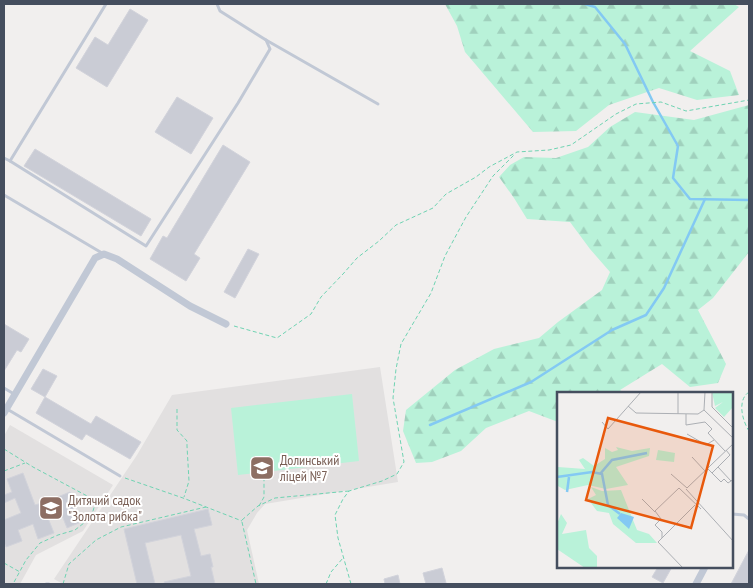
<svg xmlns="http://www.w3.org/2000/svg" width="753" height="588" font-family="'PT Sans Narrow',sans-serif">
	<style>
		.education { fill: #e2e0e0 }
		.forest { fill: url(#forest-firs) }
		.pitch { fill: #b9f2d9 }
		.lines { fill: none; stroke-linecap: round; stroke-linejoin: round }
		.stream { stroke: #83c9f3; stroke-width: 2.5 }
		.building { fill: #caccd5; stroke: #d2d3db }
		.path { stroke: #6fd3b2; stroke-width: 1; stroke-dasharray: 4 2.5; stroke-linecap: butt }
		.lane { stroke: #c1c8d5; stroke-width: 3 }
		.street { stroke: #c1c8d5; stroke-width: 7 }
		.labels { text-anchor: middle; stroke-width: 4; stroke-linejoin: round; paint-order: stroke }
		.education-label { font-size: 14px; fill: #785e54; stroke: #fff; text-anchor: start }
		.inset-river { fill: none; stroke: #83c9f3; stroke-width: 2.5 }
		.inset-road { fill: none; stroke: #acafb4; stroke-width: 1 }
		.view { fill: #e8590c; fill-opacity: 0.15; stroke: #e8590c; stroke-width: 2.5 }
		.inset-edge { fill: none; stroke: #454e5e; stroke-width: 2.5 }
	</style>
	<defs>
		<pattern id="forest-firs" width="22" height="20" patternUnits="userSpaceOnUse" patternTransform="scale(1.25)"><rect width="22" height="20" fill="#b9f2d9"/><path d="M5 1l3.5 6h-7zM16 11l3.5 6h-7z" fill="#a0d1bd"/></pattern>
	</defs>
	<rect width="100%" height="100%" fill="#f1efee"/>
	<g class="education">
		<path d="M380,367L398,482L265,504L257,513L247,530L259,584H63L54,579L137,455L172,395Z"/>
		<path d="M10,425L113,485L83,531L36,555L20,584H4V436Z"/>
	</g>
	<g class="forest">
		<path d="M445,4H734L739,7L690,51L730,71L739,95L697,100L659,88L609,105L576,131L533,132L465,52L457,26Z"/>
		<path d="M749,105V252L713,298L698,310L726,364L718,383L690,387L662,364L620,390L624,393H558V422L529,411L486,428L461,451L432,462L416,463L403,431L406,410L455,370L494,349L539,338L558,322L602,290L610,272L590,249L570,222L527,219L514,198L499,177L510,165L524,157L556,158L588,147L610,127L635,112L694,120Z"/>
	</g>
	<path class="pitch" d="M352,394L359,461L238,475L231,408Z"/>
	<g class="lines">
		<g class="stream">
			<path d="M585,4L595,7L625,44L653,102L678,146L673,178L690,199L749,200"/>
			<path d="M430,425L531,382L612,330L646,315L664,288L705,199"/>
		</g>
	</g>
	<g class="building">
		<path d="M130,9L148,20L107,87L76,68L95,37L108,45Z"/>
		<path d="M177,97L213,118L191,154L155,132Z"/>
		<path d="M223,145L250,162L194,254L200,258L186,281L150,259L163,236L167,238Z"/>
		<path d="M35,149L151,219L141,236L24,166Z"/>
		<path d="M248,249L259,254L235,298L224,292Z"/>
		<path d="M4,324L29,339L21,352L17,350L4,371Z"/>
		<path d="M43,369L57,376L45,397L31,389Z"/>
		<path d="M45,397L91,424L96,416L141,442L130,459L86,434L82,440L36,413Z"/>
		<path d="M23,473L35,505L42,503L54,533L38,539L33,524L18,530L22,541L6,547L4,542V520L21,513L15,498L4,503V495L12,492L7,479Z"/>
		<path d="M70,492L81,522L67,528L55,498Z"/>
		<path d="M208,509L212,525L194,529L201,556L210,554L213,567H211L215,584H165L164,582L191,576L181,535L145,543L155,584H137L124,529Z"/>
		<path d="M749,550V584H731Z"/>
		<path d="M658,567H672L663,583L652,577Z"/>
		<path d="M442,568L446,583L439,584H426L423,573Z"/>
		<path d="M398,575L400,584H385L384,579Z"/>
	</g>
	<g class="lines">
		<g class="path">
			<path d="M234,326L277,338L311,314L321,297L343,274L357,258L379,241L396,225L433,208L446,194L476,177L489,167L517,152L549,150L571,145L616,114L636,104L661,102L686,111L749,100"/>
			<path d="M749,392C737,400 742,420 749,431"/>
			<path d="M177,409V430L187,441V446L189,481L184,497"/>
			<path d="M4,449L33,467L89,497L95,504L93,511L84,523L75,530L58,535L40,543L26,560L13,584"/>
			<path d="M4,471L25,463"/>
			<path d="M125,478L183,498L242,521"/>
			<path d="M259,506L264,497V480"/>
			<path d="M242,520L258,506L275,498L349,491"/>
			<path d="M242,522L256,584"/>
			<path d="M4,563L20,572"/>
			<path d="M63,584L69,564L96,540L121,527L206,507"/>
			<path d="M326,584L331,572L343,558"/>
			<path d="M351,584L338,538L335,515L343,499L349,491L382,481L397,474L404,462L393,398L396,369L401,344L431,293L445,256L466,217L493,176L514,155"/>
		</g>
		<g class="lane">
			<path d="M266,40L378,104"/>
			<path d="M4,158L10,161L146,246L238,103L270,49L266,40L220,11L217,4"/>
			<path d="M10,161L106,4"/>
			<path d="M4,195L102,253"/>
			<path d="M4,388L14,394"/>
			<path d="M7,409L120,476"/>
			<path d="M732,514L744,515L749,519"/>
			<path d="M46,584H49"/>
		</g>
		<g class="street">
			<path d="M4,413L95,258L104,254L117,259L190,306L226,324"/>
			<path d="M696,584L705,567"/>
		</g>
	</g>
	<defs>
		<symbol id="school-square" viewBox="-11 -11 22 22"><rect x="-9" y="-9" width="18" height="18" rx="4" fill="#8d6e63" stroke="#fff"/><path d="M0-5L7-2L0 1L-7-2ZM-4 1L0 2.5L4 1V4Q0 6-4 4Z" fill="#fff"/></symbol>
	</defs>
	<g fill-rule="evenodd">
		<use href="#school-square" x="248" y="454" width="28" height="28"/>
		<use href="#school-square" x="37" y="494" width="28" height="28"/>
	</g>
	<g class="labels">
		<g class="education-label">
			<text x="280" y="465">Долинський<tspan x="280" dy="16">ліцей №7</tspan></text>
			<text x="68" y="505">Дитячий садок<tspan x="68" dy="16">"Золота рибка"</tspan></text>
		</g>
	</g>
	<g transform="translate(557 392)">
		<rect width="176" height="176" fill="#f1efee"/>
		<path d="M155,0H176V15L167,25L158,16L166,10L158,14Z" fill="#b9f2d9"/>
		<path d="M59,55L75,59L93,56L92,64L59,75L71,93L49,97L31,93L8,98L1,94V75L28,77L22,68L26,66L37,74L48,67V56L55,60L61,58ZM34,95L45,99L64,98L80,138L92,142L100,151H79L56,132L52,121L40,119L31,107L39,103ZM4,122L10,131L5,142L29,138L32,156L40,164V176H28L0,157V132Z" fill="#b9f2d9"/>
		<path d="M101,58L118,61L117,70L99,68Z" fill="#b9f2d9"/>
		<path d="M64,121L77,125L72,137L60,126Z" fill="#83c9f3"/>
		<path class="inset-river" d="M43,82L55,68L90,61M0,85L35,80L45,82L51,113L63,122M10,100L12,85"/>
		<path class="inset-road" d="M148,0L147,18L177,47M155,0V15L177,37M71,14L79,21L141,22L147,18M121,22V0M129,22V33L148,30L155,37L151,41L168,59M45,30L51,37L84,0M130,42L149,53L157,48M135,65L148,79M161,75L174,89M151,77L155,81L173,63L169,58M155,81L164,90L167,87L171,91L177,87M114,82L130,96L177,51M129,97L177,150M85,107L98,120M105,146V140L98,133L104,127L98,119L122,96L144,117M126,176L101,150L138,113"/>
		<path class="view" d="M51,26L156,54L134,136L29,108Z"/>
		<rect width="176" height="176" class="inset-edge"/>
	</g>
	<rect width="753" height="588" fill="none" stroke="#454e5e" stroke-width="10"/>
</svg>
